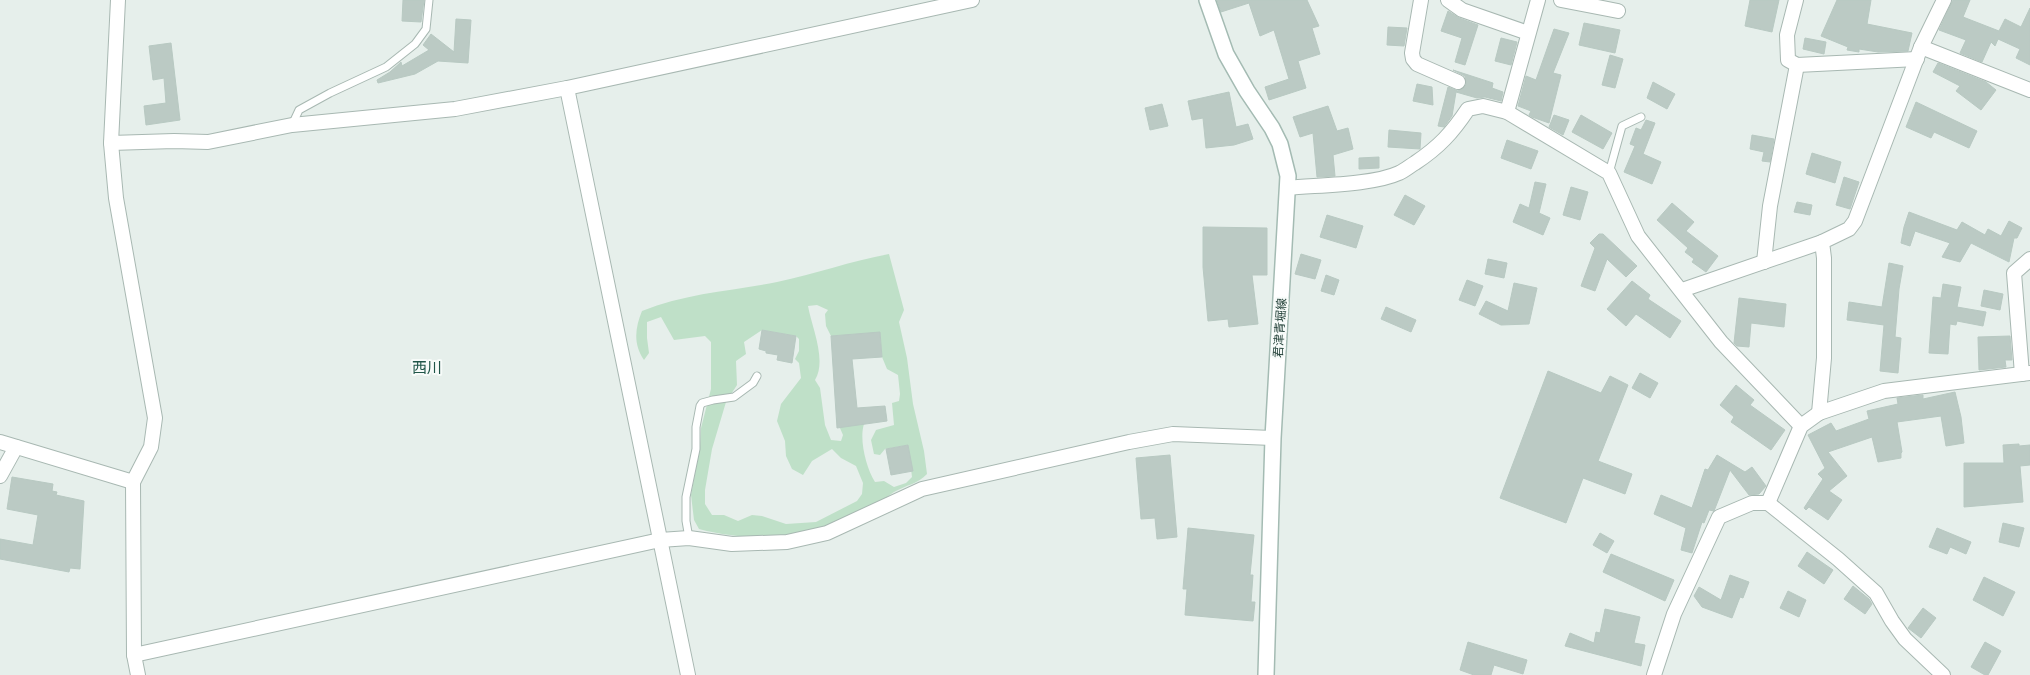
<svg xmlns="http://www.w3.org/2000/svg" width="2030" height="675" font-family="'Golos Text','Noto Sans JP',sans-serif">
	<style>
		.green { fill: #bfe0c8; fill-rule: evenodd }
		.building { fill: #bbcac4; stroke: #b8c9c2 }
		.lines { fill: none; stroke-linecap: round; stroke-linejoin: round }
		.lane-casing { stroke: #a8b8b2; stroke-width: 9 }
		.street-casing { stroke: #a8b8b2; stroke-width: 16 }
		.secondary-casing { stroke: #a4bbb3; stroke-width: 18 }
		.lane { stroke: #fff; stroke-width: 7 }
		.street { stroke: #fff; stroke-width: 14 }
		.secondary { stroke: #fff; stroke-width: 15 }
		.labels { text-anchor: middle; stroke-width: 4; stroke-linejoin: round; paint-order: stroke }
		.street-label { font-size: 12px; fill: #24423a; stroke: #f7fbf9 }
		.quarter-label { font-size: 15px; fill: #1f5548; stroke: #f7fbf9 }
	</style>
	<rect width="100%" height="100%" fill="#e6efeb"/>
	<path class="green" d="M889,254L904,310L899,322L907,358L913,404L924,451L927,474C918,484 906,485 894,492C873,507 849,522 824,531C817,533 809,533 801,534C767,539 733,538 699,529L694,520L691,495L700,447L701,428L711,389V342L705,336L674,340L661,317L647,322V338L649,353L644,360C633,344 635,328 642,311C686,293 731,291 777,282C815,274 851,261 889,254ZM817,305L828,310L825,314L826,326L831,336L880,333L882,357L887,369L898,375L900,394L899,401L892,403L894,425L876,430L871,440L874,454L880,455L885,449L908,445L912,477L906,483L894,487L884,481L875,482C866,468 859,439 864,424L839,412L836,419L843,435L841,441L831,440L825,425L820,388L815,380C827,360 812,328 808,306ZM762,330L796,336L799,339V351L795,359L799,363L801,378L781,404L777,421L785,441L786,456L792,469L803,475L812,461L832,449L841,458L856,466L863,483L862,494L857,501L816,522L786,524L762,516L752,515L738,521L724,515H712L705,504V490L712,449L726,402L737,385L736,361L746,354L744,342Z"/>
	<g class="building">
		<path d="M403,0H424L421,22L402,21Z"/>
		<path d="M1217,0H1307L1319,26L1312,28L1320,54L1298,61L1306,88L1269,100L1265,87L1289,79L1274,30L1260,36L1249,3L1221,12Z"/>
		<path d="M1750,0H1779L1772,32L1745,26Z"/>
		<path d="M1837,0H1871L1867,24L1912,33L1908,51L1878,52L1859,49V52L1847,50L1848,47L1821,36Z"/>
		<path d="M1953,0H1970L1963,17L1999,31L2005,19L2021,27L2030,8V65L2016,58L2020,49L1998,39L1995,46L1991,42L1982,62L1960,53L1966,40L1939,30Z"/>
		<path d="M1448,11L1459,18L1478,25L1465,65L1455,62L1462,38L1441,31Z"/>
		<path d="M456,19L471,20L468,63L438,61L415,74L378,83L377,80L390,72L401,62L402,66L429,50L423,45L431,34L454,52Z"/>
		<path d="M1584,23L1620,30L1615,53L1579,45Z"/>
		<path d="M1388,27L1407,28L1404,46L1387,45Z"/>
		<path d="M1554,29L1569,33L1553,73L1561,75L1549,123L1532,117L1529,115L1531,111L1518,106L1526,76L1536,80Z"/>
		<path d="M1501,38L1517,42L1511,65L1495,61Z"/>
		<path d="M1805,38L1826,42L1824,54L1803,49Z"/>
		<path d="M171,43L180,120L146,125L144,106L166,103L164,78L153,80L149,46Z"/>
		<path d="M1610,55L1623,59L1615,88L1602,85Z"/>
		<path d="M1938,63L1986,82L1996,90L1981,110L1956,91L1960,86L1933,72Z"/>
		<path d="M1453,70L1493,83L1492,88L1503,92L1501,101L1485,97L1477,98L1456,92L1452,116L1444,127L1438,126L1448,87L1458,91L1466,85L1465,76Z"/>
		<path d="M1653,82L1675,94L1667,109L1647,98Z"/>
		<path d="M1417,84L1432,87L1433,105L1413,101Z"/>
		<path d="M1229,92L1236,127L1248,124L1253,139L1234,145L1206,148L1203,118L1192,120L1188,101Z"/>
		<path d="M1916,102L1977,131L1969,148L1934,132L1931,138L1906,127Z"/>
		<path d="M1162,104L1168,126L1150,130L1145,108Z"/>
		<path d="M1328,106L1337,131L1348,128L1353,149L1333,155L1335,176L1317,177L1313,133L1300,137L1293,117Z"/>
		<path d="M1554,115L1569,120L1563,135L1549,127Z"/>
		<path d="M1581,115L1612,133L1603,149L1572,132Z"/>
		<path d="M1646,120L1655,123L1643,154L1661,162L1652,184L1624,172L1635,146L1630,144L1636,128L1641,130Z"/>
		<path d="M1389,130L1421,133L1420,149L1388,147Z"/>
		<path d="M1752,135L1774,139L1770,162L1762,161L1764,152L1750,149Z"/>
		<path d="M1507,140L1538,151L1531,169L1501,158Z"/>
		<path d="M1812,153L1841,162L1835,183L1806,174Z"/>
		<path d="M1379,157V168L1359,169V158Z"/>
		<path d="M1844,177L1859,182L1850,209L1836,205Z"/>
		<path d="M1535,182L1546,184L1539,213L1550,218L1543,235L1513,222L1520,204L1529,208Z"/>
		<path d="M1571,187L1588,192L1580,220L1563,215Z"/>
		<path d="M1405,195L1425,206L1414,225L1394,215Z"/>
		<path d="M1797,202L1812,205L1810,215L1794,212Z"/>
		<path d="M1672,203L1694,222L1686,231L1718,256L1706,272L1692,262L1694,259L1685,252L1688,248L1657,220Z"/>
		<path d="M1909,212L1957,230L1962,222L1985,235L1988,229L2001,236L2009,221L2022,228L2017,238H2014L2009,262L1971,243L1960,262L1942,257L1950,243L1915,231L1910,246L1901,243L1904,227Z"/>
		<path d="M1327,215L1363,226L1356,248L1320,237Z"/>
		<path d="M1203,227L1267,228V275H1252L1258,324L1229,327L1228,319L1208,321L1203,267Z"/>
		<path d="M1599,234H1603L1637,266L1626,277L1607,259L1595,291L1581,286L1595,248L1590,243Z"/>
		<path d="M1301,254L1321,260L1315,279L1295,274Z"/>
		<path d="M1488,259L1507,263L1504,278L1485,274Z"/>
		<path d="M1889,263L1903,266L1899,289L1895,337L1901,338L1898,373L1880,371L1884,325L1847,320L1849,302L1882,307Z"/>
		<path d="M1326,275L1339,280L1334,295L1321,291Z"/>
		<path d="M1467,280L1483,286L1475,306L1459,300Z"/>
		<path d="M1632,281L1650,295L1648,299L1681,321L1670,338L1636,314L1626,326L1607,309Z"/>
		<path d="M1514,283L1537,288L1529,324L1501,325L1479,314L1486,301L1508,311Z"/>
		<path d="M1943,284L1961,287L1957,307L1986,312L1983,326L1957,321L1956,325L1950,324L1948,354L1929,353L1933,297L1941,298Z"/>
		<path d="M1984,290L2003,294L2000,310L1981,306Z"/>
		<path d="M1739,298L1786,304L1784,327L1751,323L1749,347L1737,346L1734,343Z"/>
		<path d="M1386,307L1416,320L1411,332L1381,319Z"/>
		<path d="M762,330L796,336L792,363L777,360L778,355L766,353V351L759,349Z"/>
		<path d="M880,332L882,357L852,359L857,408L885,406L887,421L837,428L831,336Z"/>
		<path d="M2010,336L2012,360H2005L2006,367L1979,370L1978,337Z"/>
		<path d="M1548,371L1601,393L1610,376L1628,385L1598,461L1632,474L1625,494L1583,478L1566,523L1500,498Z"/>
		<path d="M1640,373L1658,383L1650,398L1632,388Z"/>
		<path d="M1736,385L1754,400L1750,405L1785,430L1771,450L1731,422L1734,417L1720,405Z"/>
		<path d="M1955,392L1961,417L1964,443L1946,446L1941,416L1897,422L1902,452L1901,453V458L1878,462L1872,437L1828,452L1847,476L1829,491L1842,500L1828,520L1809,507L1806,510L1804,508L1823,479L1818,474L1825,468L1808,435L1831,423L1836,431L1869,419L1867,411L1898,404L1897,398L1923,395V399Z"/>
		<path d="M2019,444V446L2030,445V465L2020,466L2023,502L1964,507V463H2004L2003,445Z"/>
		<path d="M908,445L913,471L891,475L886,449Z"/>
		<path d="M1170,455L1177,537L1157,539L1155,518L1141,519L1136,458Z"/>
		<path d="M1717,455L1745,472L1752,467L1766,486L1759,494L1749,495L1730,470L1714,511L1709,510L1704,523L1702,522L1692,553L1681,550L1686,528L1654,514L1661,495L1692,508L1705,469L1708,470Z"/>
		<path d="M12,477L53,484L52,491L57,492L56,495L84,501L80,569L70,568L69,572L0,559V539L33,545L38,515L7,509Z"/>
		<path d="M2003,523L2024,528L2019,547L1999,542Z"/>
		<path d="M1188,528L1254,535L1250,575H1253L1251,602H1255L1253,621L1185,615L1187,589H1183Z"/>
		<path d="M1937,528L1971,542L1966,554L1950,547L1947,554L1929,547Z"/>
		<path d="M1600,533L1614,541L1607,553L1593,545Z"/>
		<path d="M1807,552L1833,570L1824,584L1798,566Z"/>
		<path d="M1611,554L1674,580L1665,601L1603,572Z"/>
		<path d="M1730,575L1749,582L1743,598L1740,597L1732,618L1702,607L1694,596L1699,587L1721,600Z"/>
		<path d="M1984,577L2015,592L2003,616L1973,600Z"/>
		<path d="M1853,586L1869,599L1872,604L1865,614L1844,599Z"/>
		<path d="M1788,591L1806,600L1799,617L1780,608Z"/>
		<path d="M1923,608L1936,618L1921,638L1908,628Z"/>
		<path d="M1605,609L1640,617L1634,643L1645,645L1641,666L1565,646L1570,633L1594,643L1596,632L1600,633Z"/>
		<path d="M1468,642L1527,660L1523,674L1494,665L1491,675H1474L1460,670Z"/>
		<path d="M1985,642L2001,651L1988,675H1985L1971,667Z"/>
	</g>
	<g class="lines">
		<defs>
			<g id="lane">
				<path d="M292,125L299,110L330,93L386,67L415,44L426,29L429,0"/>
				<path d="M1609,173L1622,126L1641,117"/>
				<path d="M689,538L686,521V497L696,449V427L700,406L702,403L713,400L734,397L753,383L757,376"/>
			</g>
			<g id="street">
				<path d="M118,0L111,143L116,198L155,418L151,447L133,482L134,655L138,675"/>
				<path d="M1421,0L1412,53L1413,59L1417,64L1458,82"/>
				<path d="M1448,0L1462,10L1528,33"/>
				<path d="M1561,0L1618,11"/>
				<path d="M1796,0L1787,35L1788,60L1797,65L1917,59"/>
				<path d="M1921,47L2030,90"/>
				<path d="M567,88L688,675"/>
				<path d="M1507,112L1538,0"/>
				<path d="M111,143L174,141L208,142L292,125L455,109L567,88L972,0"/>
				<path d="M1288,188C1318,185 1373,185 1399,173C1404,171 1410,166 1415,163C1439,147 1452,133 1468,109L1483,106L1507,112L1609,173L1638,236L1721,342L1801,426"/>
				<path d="M1764,262L1770,206L1797,65"/>
				<path d="M1682,290L1822,242"/>
				<path d="M2022,374L2014,273L2030,259"/>
				<path d="M1819,413L1824,358V258L1822,242L1849,229L1855,221L1921,47L1944,0"/>
				<path d="M0,442L133,482"/>
				<path d="M0,476L16,447"/>
				<path d="M1768,503L1801,426L1819,413L1884,391L2030,373"/>
				<path d="M134,655L660,540L689,538L732,544L787,542L827,533L922,489L1129,442L1173,434L1273,438"/>
				<path d="M1654,675L1674,614L1719,517L1752,503H1768L1838,559L1876,593L1892,621L1905,639L1943,675"/>
			</g>
			<path id="secondary" d="M1207,0L1226,54L1247,91L1272,128L1280,144L1288,176L1273,438L1266,675"/>
		</defs>
		<use href="#lane" class="lane-casing"/>
		<use href="#street" class="street-casing"/>
		<use href="#secondary" class="secondary-casing"/>
		<use href="#lane" class="lane"/>
		<use href="#street" class="street"/>
		<use href="#secondary" class="secondary"/>
	</g>
	<g class="labels">
		<g class="street-label">
			<text transform="translate(1280 328) rotate(-86)" y="4">君津青堀線</text>
		</g>
		<g class="quarter-label">
			<text x="427" y="373">西川</text>
		</g>
	</g>
</svg>
